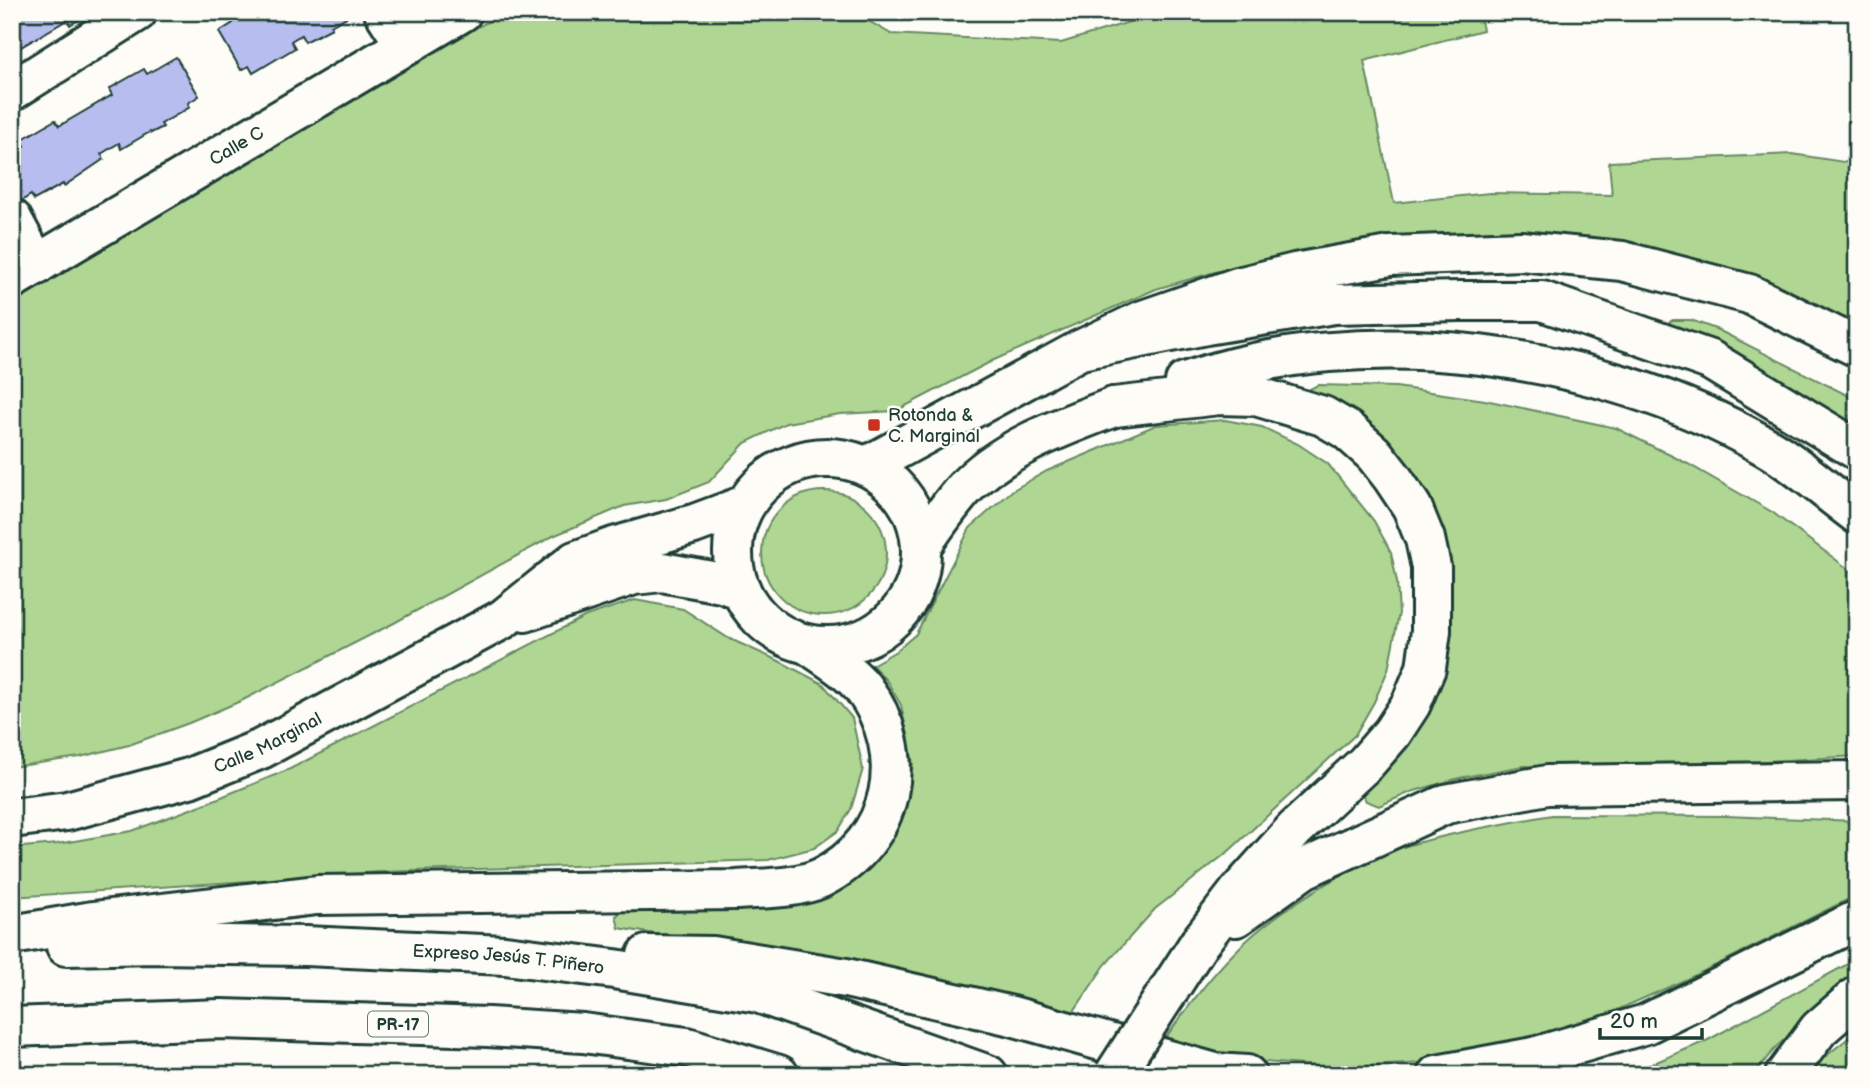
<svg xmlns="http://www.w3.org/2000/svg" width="1869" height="1087" font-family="'Balsamiq Sans',sans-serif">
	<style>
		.green { fill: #afd793; stroke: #678a64; stroke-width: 2 }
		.building { fill: #b7beef; stroke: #1f3d34; stroke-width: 2 }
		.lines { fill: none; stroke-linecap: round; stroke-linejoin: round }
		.minor-casing { stroke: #1f3d34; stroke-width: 44 }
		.highway-casing { stroke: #1f3d34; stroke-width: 44 }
		.minor { stroke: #fdfcf7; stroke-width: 38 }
		.highway { stroke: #fdfcf7; stroke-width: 38 }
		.highway-bridge-casing { stroke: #1f3d34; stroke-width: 44; stroke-linecap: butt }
		.highway-bridge { stroke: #fdfcf7; stroke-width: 38 }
		.poi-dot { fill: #c8321e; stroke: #fdfcf7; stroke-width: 2.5 }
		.labels { text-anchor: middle; stroke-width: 5; stroke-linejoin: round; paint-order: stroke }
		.shield { fill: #fdfcf7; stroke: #62766e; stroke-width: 2 }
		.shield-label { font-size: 16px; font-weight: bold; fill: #1f3d34 }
		.street-label { font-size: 18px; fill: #1f3d34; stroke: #fdfcf7 }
		.poi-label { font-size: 18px; fill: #1f3d34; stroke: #fdfcf7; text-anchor: start }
	</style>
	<rect width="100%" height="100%" fill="#fdfcf7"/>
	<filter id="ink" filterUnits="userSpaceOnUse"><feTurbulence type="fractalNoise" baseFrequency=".0143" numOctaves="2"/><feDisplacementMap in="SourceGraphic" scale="14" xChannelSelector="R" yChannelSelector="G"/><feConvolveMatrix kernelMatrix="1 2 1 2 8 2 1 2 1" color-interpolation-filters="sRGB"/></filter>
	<g filter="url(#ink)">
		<g class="green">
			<path d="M506,12H853L891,34L1061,43L1162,12H1479L1483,30L1364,61L1394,203L1490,193L1612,195L1609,162L1792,154L1857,164V331L1757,282L1402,237L1236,266L1156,289L994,360L896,411L840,414L786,423L745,443L709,482L666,499L624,506L553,536L394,623L243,700L189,723L129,745L80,757L12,767V303L472,30Z"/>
			<path d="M1673,320H1691L1718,330L1857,400V438L1666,324Z"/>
			<path d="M1318,385L1396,387L1485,400L1616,428L1688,464L1772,512L1847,568L1857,577V756L1661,767L1523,766L1459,778L1411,792L1379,806L1366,801L1360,790L1397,742L1430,534L1307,398L1310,389Z"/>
			<path d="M1225,420L1262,427L1298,444L1328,464L1374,521L1391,552L1397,582L1399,613L1388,670L1374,702L1355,735L1229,851L1155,909L1105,965L1072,1014L886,972L619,928L616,916L628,907L884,848L905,809L913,764L901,705L887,681L872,665L896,651L916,634L970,528L1013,490L1047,471L1156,425Z"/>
			<circle cx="824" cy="553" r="62"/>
			<path d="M635,600L683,609L728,638L779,661L823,684L852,718L863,769L851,809L838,831L814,848L768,860L380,872L12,897V848L57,844L132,831L204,804L290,769L586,616Z"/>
			<path d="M1552,815L1725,816L1857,821V895L1696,975L1581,1026L1497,1051L1423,1063L1338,1068L1229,1059L1160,1045C1184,1013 1206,981 1234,953C1272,913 1353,863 1406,846C1454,832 1503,824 1552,815Z"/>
			<path d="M1857,959V979C1823,1007 1777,1038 1755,1075H1626L1708,1040Z"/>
			<path d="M1857,1031V1072L1854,1075H1808L1821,1060Z"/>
		</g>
		<g class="building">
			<path d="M12,12H92L70,25L67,20L16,50L19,56L12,60Z"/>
			<path d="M240,12H346L348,16L331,26L332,28L305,42L301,35L291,41L295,48L253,73L249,66L241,70L219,32L233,23L231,18Z"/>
			<path d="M176,57L199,96L188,103L190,107L161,124L163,127L151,133L150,132L121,149L119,143L101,154L104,159L64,186L63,184L34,200L31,195L20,202L12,189V153L25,146L21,140L55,120L59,126L112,95L109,89L144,69L147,74Z"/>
		</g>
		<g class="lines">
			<defs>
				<g id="minor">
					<path d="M384,12L406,46"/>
					<path d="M12,91L137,12"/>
					<path d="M12,219L37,265"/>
					<path id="s1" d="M12,279L462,12"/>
					<circle cx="827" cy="552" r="94"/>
					<path d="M867,466L1080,350L1206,325L1334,304L1460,301H1542L1710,360L1857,450"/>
					<path d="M922,545C935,526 948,507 964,489C1002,448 1062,427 1114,407"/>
					<path d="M525,612L634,575L662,572L722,583L741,590"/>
					<path id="s2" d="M12,818L67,811L189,778L261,749L503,619L575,561L614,547L694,524L745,505"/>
				</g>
				<g id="highway">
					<path d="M1080,350L1143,320L1238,287L1295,273L1390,256L1521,251L1622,261L1749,294L1857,347"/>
					<path d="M1185,382C1365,319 1599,352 1763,445C1797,464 1826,491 1857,514"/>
					<path d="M1114,407L1219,395L1256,396L1323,416L1347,430L1374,454L1392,477L1412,507L1425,539L1431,567V631L1426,668L1411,704L1392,733L1366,763L1295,829L1241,889L1200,942"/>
					<path d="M1236,917L1304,869L1446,804L1547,785L1857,781"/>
					<path d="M12,935L93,921L317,895L737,890C763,888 796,889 821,878C895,841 912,753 863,688C848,670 828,658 809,645"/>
					<path id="s3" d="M66,946L155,944L305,946L505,955L614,969L758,993L988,1075"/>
					<path d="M647,955L713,956L846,978L1012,1016L1215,1073L1247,1075"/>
					<path d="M12,1027L221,1019L488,1027L583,1033L687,1047L779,1075"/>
					<path d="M1437,1075L1534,1057L1646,1024L1857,920"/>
					<path d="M1785,1075L1819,1029L1857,996"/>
				</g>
			</defs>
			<use href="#minor" class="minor-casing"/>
			<use href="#highway" class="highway-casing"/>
			<use href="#minor" class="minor"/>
			<use href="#highway" class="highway"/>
			<defs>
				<path id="highway-bridge" d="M1114,1075L1200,942"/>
			</defs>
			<use href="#highway-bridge" class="highway-bridge-casing"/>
			<use href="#highway-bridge" class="highway-bridge"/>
		</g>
	</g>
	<rect class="poi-dot" x="867" y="418" width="14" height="14" rx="3.5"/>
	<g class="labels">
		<rect class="shield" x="368" y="1011.5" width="60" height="25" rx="5"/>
		<g class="shield-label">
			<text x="398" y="1030">PR-17</text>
		</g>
		<g class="street-label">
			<text dy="6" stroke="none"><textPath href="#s1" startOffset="261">Calle C</textPath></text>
			<text dy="6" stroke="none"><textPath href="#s2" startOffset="268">Calle Marginal</textPath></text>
			<text dy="6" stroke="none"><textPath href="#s3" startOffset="443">Expreso Jesús T. Piñero</textPath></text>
		</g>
		<g class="poi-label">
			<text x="888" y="421">Rotonda &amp;<tspan x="888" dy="21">C. Marginal</tspan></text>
		</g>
	</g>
	<rect width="1869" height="1087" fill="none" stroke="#fdfcf7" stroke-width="42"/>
	<rect x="21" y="21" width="1827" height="1045" fill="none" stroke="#1f3d34" stroke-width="2.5" filter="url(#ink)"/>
	<path d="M1600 1028v10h102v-10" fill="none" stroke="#1f3d34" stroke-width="3.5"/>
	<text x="1610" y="1028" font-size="21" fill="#1f3d34" stroke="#fdfcf7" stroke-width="5" paint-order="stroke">20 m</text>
</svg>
